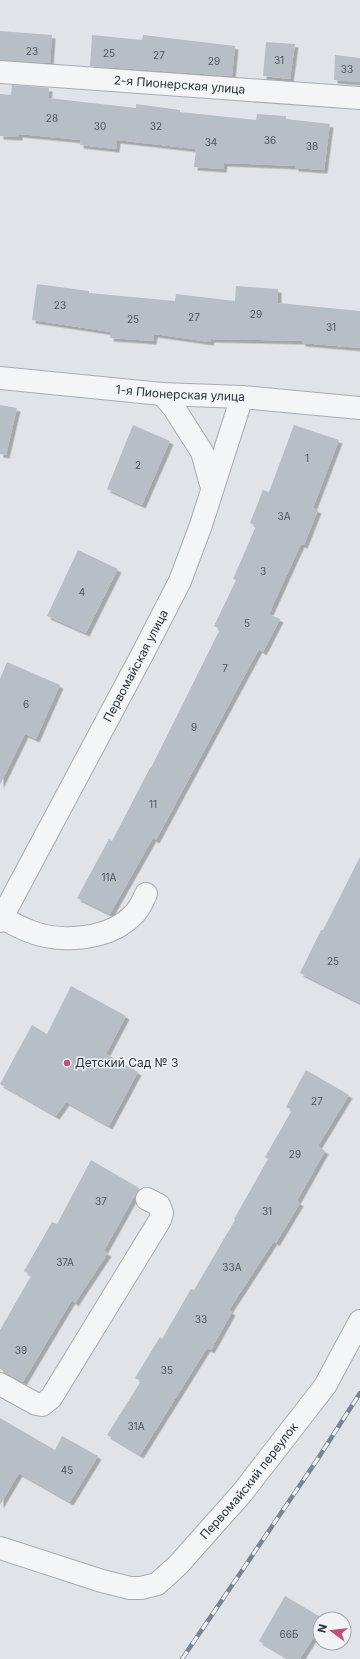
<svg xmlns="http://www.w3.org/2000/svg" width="360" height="1659" font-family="Inter,sans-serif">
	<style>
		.building { fill: #b8bec5; filter: url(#shadow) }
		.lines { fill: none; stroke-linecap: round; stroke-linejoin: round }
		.minor-casing { stroke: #a6acb2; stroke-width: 24 }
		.minor { stroke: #f3f5f7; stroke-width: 22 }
		.rail-casing { stroke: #7b8591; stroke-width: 4.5 }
		.rail { stroke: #f0f3f6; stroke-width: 3; stroke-dasharray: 9; stroke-linecap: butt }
		.poi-dot { fill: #c44e6c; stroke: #f0f3f6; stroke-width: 1.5 }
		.labels { text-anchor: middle; stroke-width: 3; stroke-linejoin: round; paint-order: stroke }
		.number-label { font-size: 10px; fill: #4e5660 }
		.street-label { font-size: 12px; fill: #2a343e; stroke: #f0f3f6 }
		.poi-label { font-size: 12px; fill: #2a343e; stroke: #f0f3f6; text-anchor: start }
	</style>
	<defs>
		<filter id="shadow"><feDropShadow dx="3.5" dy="3.5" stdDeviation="0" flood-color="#0004"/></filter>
	</defs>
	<rect width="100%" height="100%" fill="#e0e4e8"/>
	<g class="building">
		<path d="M0,31L52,35L50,63L0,60Z"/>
		<path d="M92,35L142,40L143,35L235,46L232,76L90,66Z"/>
		<path d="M266,42L295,44L290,79L263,76Z"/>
		<path d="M335,55L360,58V82L334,80Z"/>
		<path d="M12,85L49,88L48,98L136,108V104L180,110V112L256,120L257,114L286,116V119L330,124L324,170L295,168V166L224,163L223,169L194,167L196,149L117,140L116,149L80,145L81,140L19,134V137L0,136V94L11,95Z"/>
		<path d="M37,284L89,291V293L175,301L176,294L235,301L236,286L278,289V303L360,311V348L302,343V341L211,339L210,342L154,334L153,341L110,338L111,332L32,320Z"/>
		<path d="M0,405L17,408L6,455L0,454Z"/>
		<path d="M133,425L170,441L142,505L107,489Z"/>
		<path d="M294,425L339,440L313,508L318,510L304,545L301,544L269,614L280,619L263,652L259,649L156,840L153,838L110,914L77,898L109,839L112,841L150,768H151L220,629L214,626L236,580L233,579L256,526L250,523L263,490L269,492Z"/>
		<path d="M78,550L118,569L86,633L47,616Z"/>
		<path d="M7,662L60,685L36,739L25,734L0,785V679Z"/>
		<path d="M360,857V1003L300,973L321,930H323Z"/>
		<path d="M71,986L126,1016L106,1054L138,1072L109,1126L66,1102L56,1116L0,1084L32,1025L47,1034Z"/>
		<path d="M306,1070L349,1095L318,1146L325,1151L297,1201L300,1203L276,1243L274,1241L229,1310L232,1312L211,1350L207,1348L140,1455L107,1435L141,1381L135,1378L160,1337L162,1339L191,1289L194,1290L235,1220L234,1219L268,1159L265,1157L292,1110L286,1107Z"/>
		<path d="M91,1160L139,1188L104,1251L108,1253L75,1303L72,1300L23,1382L0,1369V1330L31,1276L24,1271L52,1222L57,1224Z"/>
		<path d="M0,1418L55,1450L62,1436L98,1456L70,1502L19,1473L0,1505Z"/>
		<path d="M285,1596L324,1619H320V1627L300,1659H289L259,1641Z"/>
	</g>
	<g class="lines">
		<defs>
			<g id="minor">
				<path id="s1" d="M0,72L360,98"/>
				<path id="s2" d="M0,378L162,394L242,397L360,408"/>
				<path d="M162,394L174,408L202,452L212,488"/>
				<path d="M2,918C11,922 20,928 29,931C61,944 111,940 135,913C140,908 143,900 146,894"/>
				<path id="s3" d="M0,921L143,653L180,581L201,525L242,397"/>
				<path d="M0,1384L36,1404L42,1405L51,1398L160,1220L162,1213L159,1205L147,1199"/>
				<path id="s4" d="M0,1548L102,1581L130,1588H141L157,1584L178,1565L242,1493L325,1386L360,1321"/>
			</g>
		</defs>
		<use href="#minor" class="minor-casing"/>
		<use href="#minor" class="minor"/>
		<defs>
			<path id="rail" d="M182,1659L317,1460L360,1393"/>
		</defs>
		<use href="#rail" class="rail-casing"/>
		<use href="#rail" class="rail"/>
	</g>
	<circle class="poi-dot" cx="67" cy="1063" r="4"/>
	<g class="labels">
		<g class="number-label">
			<text x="32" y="55">23</text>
			<text x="109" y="57">25</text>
			<text x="159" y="59">27</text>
			<text x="279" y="64">31</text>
			<text x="214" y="65">29</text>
			<text x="347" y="73">33</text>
			<text x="52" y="122">28</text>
			<text x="100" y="130">30</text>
			<text x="156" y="130">32</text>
			<text x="270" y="144">36</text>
			<text x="211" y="146">34</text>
			<text x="312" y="150">38</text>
			<text x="60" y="309">23</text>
			<text x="256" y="318">29</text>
			<text x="194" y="321">27</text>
			<text x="133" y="323">25</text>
			<text x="331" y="331">31</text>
			<text x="307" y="462">1</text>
			<text x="138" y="469">2</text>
			<text x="284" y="520">3А</text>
			<text x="263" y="575">3</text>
			<text x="82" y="596">4</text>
			<text x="247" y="627">5</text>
			<text x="225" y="672">7</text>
			<text x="26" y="708">6</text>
			<text x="194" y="731">9</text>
			<text x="153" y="808">11</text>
			<text x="109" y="881">11А</text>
			<text x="333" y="965">25</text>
			<text x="317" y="1105">27</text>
			<text x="295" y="1158">29</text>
			<text x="101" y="1205">37</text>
			<text x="267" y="1215">31</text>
			<text x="65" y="1266">37А</text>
			<text x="232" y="1271">33А</text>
			<text x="201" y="1323">33</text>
			<text x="21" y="1354">39</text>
			<text x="167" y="1374">35</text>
			<text x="136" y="1430">31А</text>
			<text x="67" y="1474">45</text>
			<text x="289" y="1638">66Б</text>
		</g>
		<g class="street-label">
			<text dy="4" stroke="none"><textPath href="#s1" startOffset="180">2-я Пионерская улица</textPath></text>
			<text dy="4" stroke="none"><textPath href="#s2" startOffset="181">1-я Пионерская улица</textPath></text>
			<text dy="4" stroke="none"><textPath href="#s3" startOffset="289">Первомайская улица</textPath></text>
			<text dy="4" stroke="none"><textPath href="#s4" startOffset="302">Первомайский переулок</textPath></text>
		</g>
		<g class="poi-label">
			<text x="75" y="1067">Детский Сад № 3</text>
		</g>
	</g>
	<g transform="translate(332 1631) rotate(285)"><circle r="19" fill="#f0f3f6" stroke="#a1a7ac"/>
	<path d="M0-3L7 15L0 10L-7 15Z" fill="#c44e6c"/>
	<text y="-6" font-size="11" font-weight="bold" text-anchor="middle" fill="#2a343e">N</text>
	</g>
</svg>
